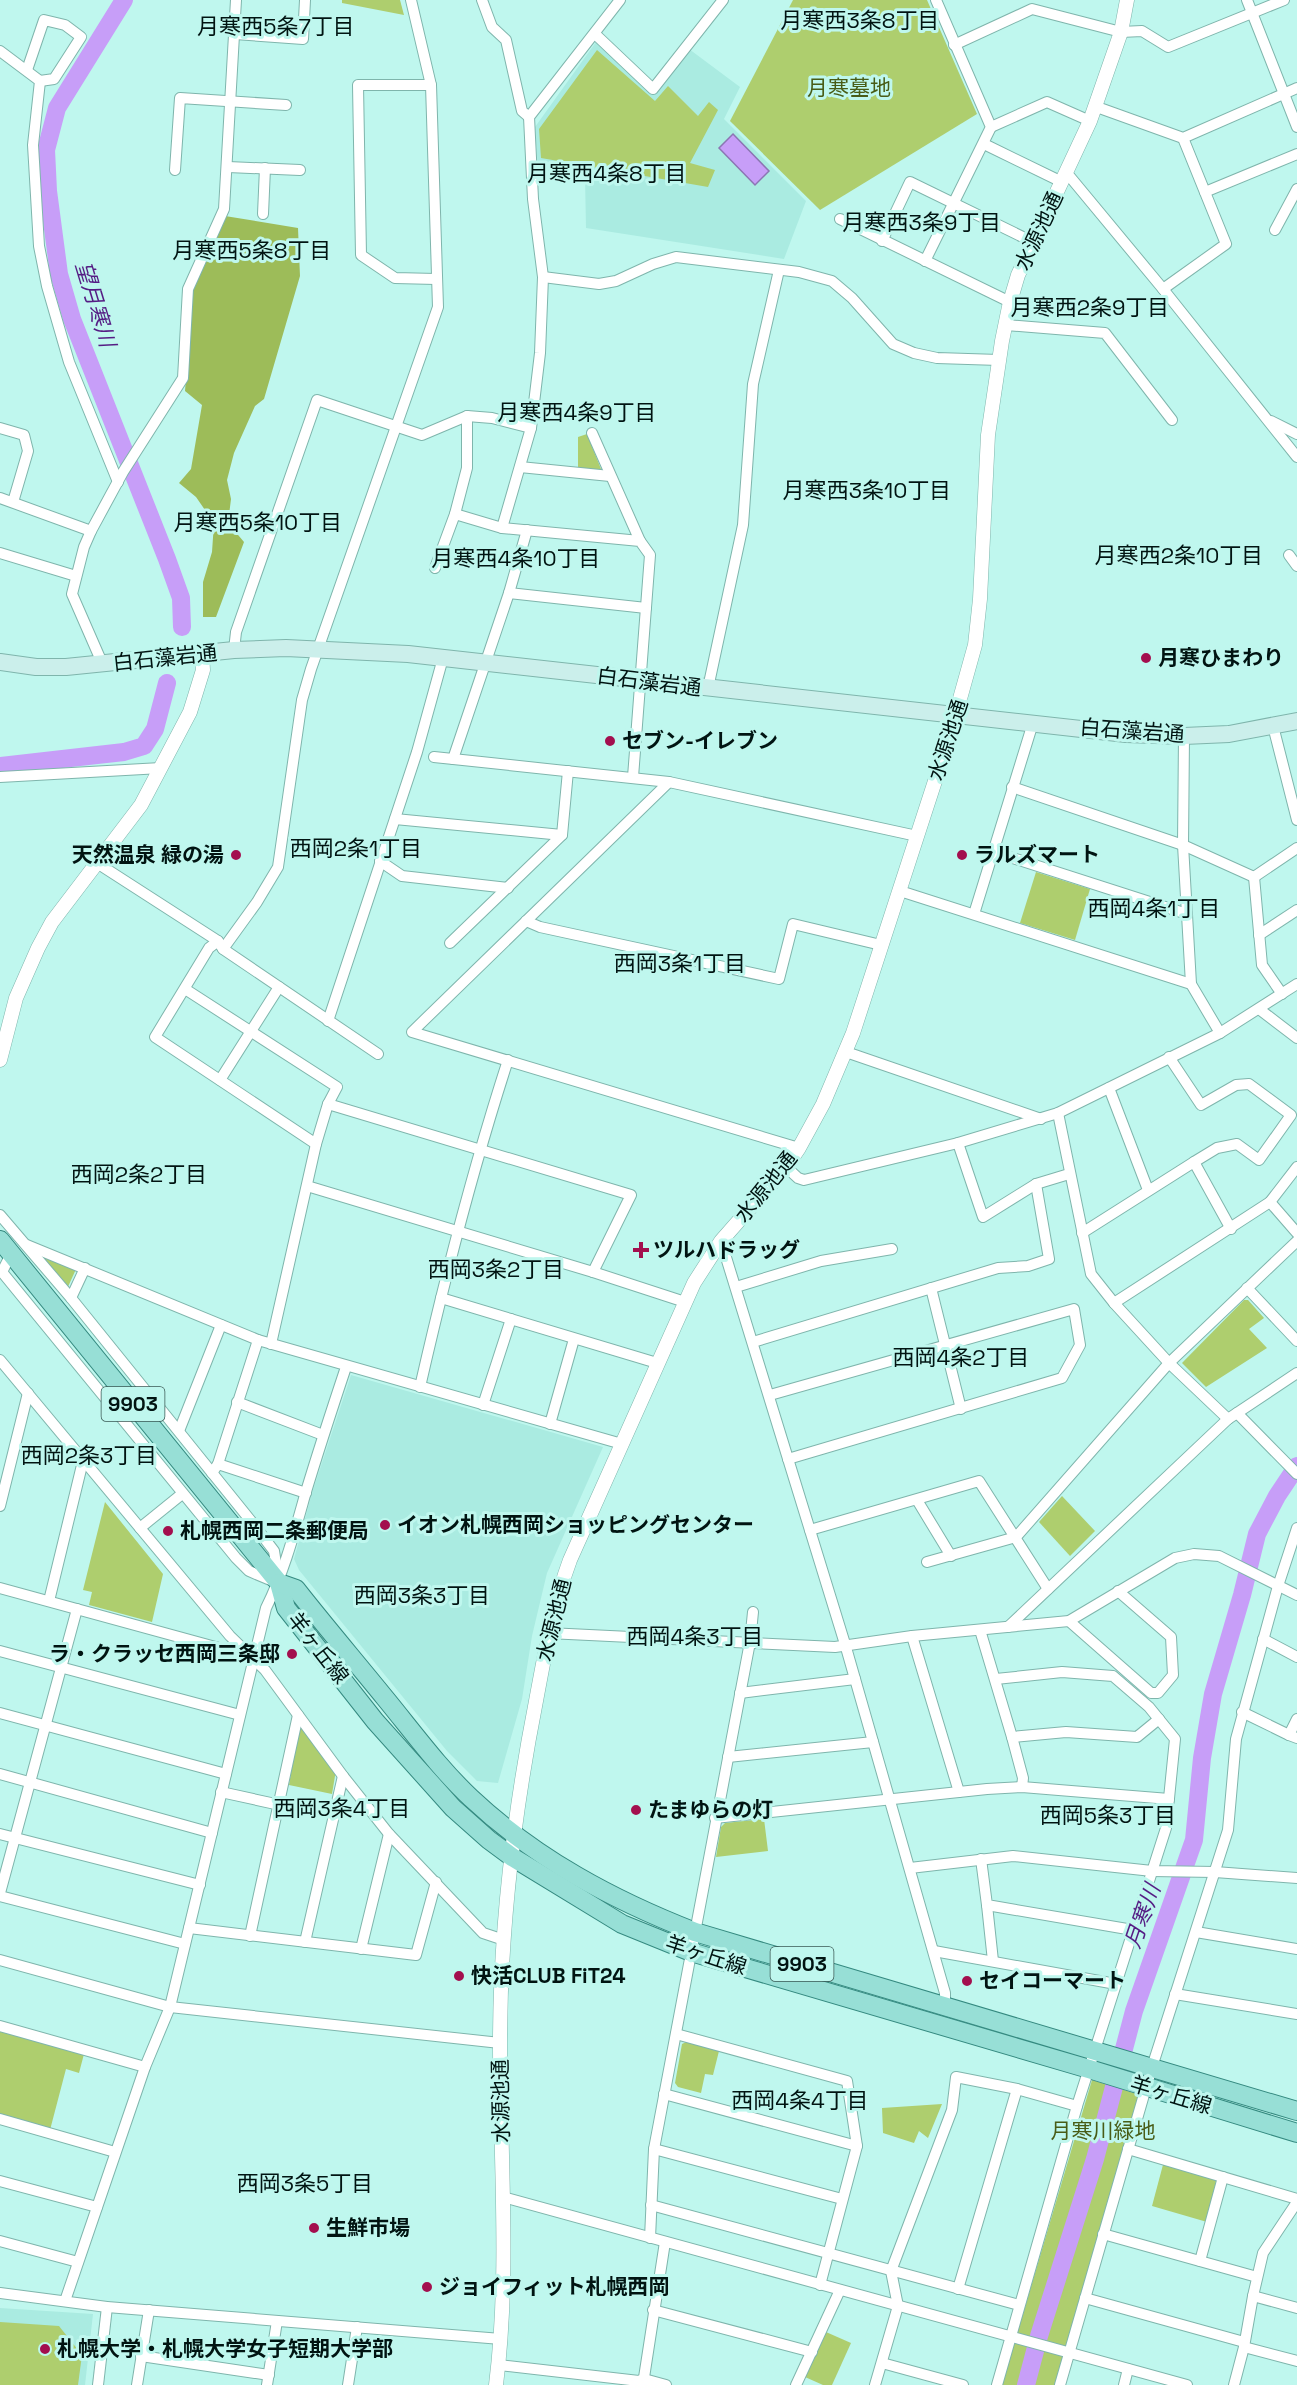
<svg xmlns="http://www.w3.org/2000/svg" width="1297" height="2385" font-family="'Space Grotesk','Noto Sans JP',sans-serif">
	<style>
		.built { fill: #aaebe1 }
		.green { fill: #aece6e }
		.forest { fill: #9dbc59 }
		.water { fill: #c79ef8; stroke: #8c75b3; stroke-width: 1.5 }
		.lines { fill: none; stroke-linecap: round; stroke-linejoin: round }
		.river { stroke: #c79ef8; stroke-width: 18 }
		.minor-casing { stroke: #7fb5ac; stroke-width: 12 }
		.tertiary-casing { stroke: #7fb5ac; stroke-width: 15 }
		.secondary-casing { stroke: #7fb5ac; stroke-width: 18 }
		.primary-casing { stroke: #358a80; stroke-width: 20 }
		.minor { stroke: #fff; stroke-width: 10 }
		.tertiary { stroke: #fff; stroke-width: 14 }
		.secondary { stroke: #cbefeb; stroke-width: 16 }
		.primary { stroke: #97dfd6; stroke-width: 18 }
		.poi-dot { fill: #a30f4e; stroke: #bff7ee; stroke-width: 2 }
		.labels { text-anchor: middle; stroke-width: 6; stroke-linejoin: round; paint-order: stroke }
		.shield { fill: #bff7ee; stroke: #3a5854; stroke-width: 1.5 }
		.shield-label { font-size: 20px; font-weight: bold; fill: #011412 }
		.park-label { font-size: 21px; fill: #485c16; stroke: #bff7ee }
		.street-label { font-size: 21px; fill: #011412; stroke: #bff7ee }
		.poi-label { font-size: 21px; font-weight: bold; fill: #011412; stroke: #bff7ee; text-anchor: start }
		.neighbourhood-label { font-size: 22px; fill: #011412; stroke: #bff7ee }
		.water-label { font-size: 22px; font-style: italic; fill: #551d84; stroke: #bff7ee }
	</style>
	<rect width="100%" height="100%" fill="#bff7ee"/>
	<g class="built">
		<path d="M596,42L654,95L689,49L740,87L724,119L806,201L784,259L586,228L585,177L538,170L535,127Z"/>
		<path d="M351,1375L603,1447L547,1573L532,1636L522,1699L498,1783L477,1781L447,1751L299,1570L294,1559L312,1493Z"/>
		<path d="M0,2308L93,2314L85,2385H0Z"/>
	</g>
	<g class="green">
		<path d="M342,0H400L404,15L342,3Z"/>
		<path d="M793,0H927L977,114L820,210L730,121Z"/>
		<path d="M597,50L655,101L668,86L698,116L709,102L718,110L690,163L715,170L708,187L541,158L539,129Z"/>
		<path d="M587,434L601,469L600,471L578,469V437Z"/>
		<path d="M1036,872L1090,889L1075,940L1020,923Z"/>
		<path d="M38,1252L77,1267L67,1289Z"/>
		<path d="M1244,1300H1248L1264,1318L1249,1329L1267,1348L1206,1387L1182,1363Z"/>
		<path d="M1062,1496L1095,1531L1070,1556L1039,1522Z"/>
		<path d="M105,1502L163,1574L152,1622L89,1605L92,1592L83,1590Z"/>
		<path d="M299,1723L336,1770L332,1794L289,1785Z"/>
		<path d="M764,1819L768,1851L716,1857L721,1827L725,1823Z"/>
		<path d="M0,2031L84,2054L79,2073L66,2069L50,2130L0,2116Z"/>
		<path d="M686,2042L719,2051L713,2075L705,2074L701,2093L678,2087L675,2083L682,2044Z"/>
		<path d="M1092,2080L1140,2095L1056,2385H1002Z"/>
		<path d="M942,2104L928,2138L919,2131L914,2143L883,2133L882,2108Z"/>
		<path d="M1164,2161L1215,2176L1216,2181L1207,2222L1152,2206Z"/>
		<path d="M0,2322L59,2326L82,2355L78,2385H0Z"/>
		<path d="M826,2332L851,2343L832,2385H823L805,2377Z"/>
	</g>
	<path class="forest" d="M225,216L298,228L300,276L264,399L255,406L234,453L227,480L231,499L228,523L244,542L216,617H203V582L212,552L214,523L196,497L179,483L191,469L202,405L185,391L193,290Z"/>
	<path class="water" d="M733,134L769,171L755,185L719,148Z"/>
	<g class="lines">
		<g class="river">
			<path d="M124,0L57,108L46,150L48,191L59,274L72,319L167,559L181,598L182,627"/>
			<path d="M0,766L124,752L144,746L155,729L167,683"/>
			<path d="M1026,2385L1039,2336L1095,2159L1134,2011L1194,1840L1202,1758L1213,1694L1242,1595L1257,1534L1277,1496L1297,1466"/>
		</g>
		<defs>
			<g id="minor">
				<path d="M482,0L492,27L506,40L522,111L529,117"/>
				<path d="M1247,0L1297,127"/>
				<path d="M235,34L303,39L305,0"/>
				<path d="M595,34L653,89L723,0"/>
				<path d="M954,45L1032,9L1121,32L1142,31L1168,47L1284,0"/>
				<path d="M0,51L40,81L33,145L39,246L47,286L69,362L118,482"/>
				<path d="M27,70L44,20L65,25L81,37L54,79L40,81"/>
				<path d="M431,85H358L361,255L395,278L436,279"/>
				<path d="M1094,106L1183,138L1297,88"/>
				<path d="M991,127L1047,102L1090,121"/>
				<path d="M984,144L1062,182"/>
				<path d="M228,167L300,170"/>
				<path d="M175,170L180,98L286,105"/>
				<path d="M1066,172L1163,289L1297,457"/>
				<path d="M1205,192L1297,154"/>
				<path d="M263,214L265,168"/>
				<path d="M840,219L1010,302"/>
				<path d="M1275,230L1297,189"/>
				<path d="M882,241L910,182L1033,242"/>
				<path d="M925,261L991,127L936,0"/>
				<path d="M543,277L599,284L616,281L653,264L676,257L799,272L832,281L852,298L893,344L914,353L937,358L999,360"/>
				<path d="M1163,289L1226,244L1183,138"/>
				<path d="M1006,325L1105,333L1172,420"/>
				<path d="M1271,421L1297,434"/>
				<path d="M0,428L24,435L28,451L13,502"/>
				<path d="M592,433L640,541"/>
				<path d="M520,467L610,476"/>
				<path d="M0,498L91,531"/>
				<path d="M455,514L467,468V416"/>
				<path d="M502,528L531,428L540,353L543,277L533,199L529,117L620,0"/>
				<path d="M0,553L76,576"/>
				<path d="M1289,555L1297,566"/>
				<path d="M435,568L455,514L502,528L640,541L650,555L633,777"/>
				<path d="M509,593L646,608"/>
				<path d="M234,650L236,632L317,400L422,435L467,416L492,418L531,428"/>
				<path d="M103,665L72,594L84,547L91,531L123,472L183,378L188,289L224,209L236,0"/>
				<path d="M708,688L743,525L753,384L779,270"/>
				<path d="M1273,726L1297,820"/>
				<path d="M1184,736L1183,845L1191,984L1220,1033"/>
				<path d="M434,757L669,782L917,836"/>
				<path d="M453,759L509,593L527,530"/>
				<path d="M0,777L161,768"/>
				<path d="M669,782L412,1032L799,1148"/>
				<path d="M1012,787L1183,845L1254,877L1297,848"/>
				<path d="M395,819L562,835"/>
				<path d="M994,852L1187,914"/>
				<path d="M380,861L402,876L508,888"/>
				<path d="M97,863L218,941L223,949L378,1054"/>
				<path d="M1254,877L1262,965L1282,994"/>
				<path d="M900,891L1191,984"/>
				<path d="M974,914L1033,723"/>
				<path d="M526,921L540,927L779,979L793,924L881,945"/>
				<path d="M1259,935L1297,910"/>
				<path d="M450,943L562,835L568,771"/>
				<path d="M223,949L257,902L278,867L302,700L311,669L438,307L431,85L411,0"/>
				<path d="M185,989L337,1087L328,1104L316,1144L155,1037L209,948L218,941"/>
				<path d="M1259,1009L1297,1038"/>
				<path d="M328,1021L417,752L443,658"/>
				<path d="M846,1052L1041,1119"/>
				<path d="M1169,1057L1201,1105L1236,1085L1249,1084L1291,1115L1259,1160L1237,1144L1217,1148L1194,1162"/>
				<path d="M220,1080L279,987"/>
				<path d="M1109,1088L1148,1190"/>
				<path d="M328,1104L631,1195L593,1272"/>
				<path d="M1058,1113L1091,1274L1114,1303L1169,1363L1228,1419"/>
				<path d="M958,1143L983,1217L1036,1184L1069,1174"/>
				<path d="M786,1167L798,1178L804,1180L958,1143L1058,1113L1220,1033L1297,984"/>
				<path d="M307,1186L593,1272L685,1302"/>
				<path d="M1270,1202L1297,1167"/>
				<path d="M0,1215L71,1298L255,1526L274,1551L278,1577"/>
				<path d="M1082,1233L1194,1162L1231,1229"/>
				<path d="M721,1241L845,1644L945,1993V2009"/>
				<path d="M27,1245L258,1340L622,1444"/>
				<path d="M11,1254L2,1272L236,1558L249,1571L275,1582"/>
				<path d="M736,1287L821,1261L892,1249"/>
				<path d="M931,1288L961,1409"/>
				<path d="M1247,1288L1297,1341"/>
				<path d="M71,1298L85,1268"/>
				<path d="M441,1298L657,1363"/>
				<path d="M1114,1303L1270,1202L1297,1233"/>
				<path d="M753,1342L998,1268L1028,1266L1049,1259L1036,1184"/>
				<path d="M271,1344L316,1144"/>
				<path d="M0,1360L230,1636L265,1670L343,1776L389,1834L483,1933L504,1940"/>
				<path d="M420,1387C445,1277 473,1168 508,1060"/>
				<path d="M770,1395L1074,1309L1080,1345L1062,1378L788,1459"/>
				<path d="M237,1402L323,1435"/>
				<path d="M483,1405L511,1319"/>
				<path d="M1237,1413L1297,1474"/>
				<path d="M550,1424L574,1339"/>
				<path d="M179,1431L221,1325"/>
				<path d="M218,1464L306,1493"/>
				<path d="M212,1473L218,1464L258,1340"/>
				<path d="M917,1500L951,1556"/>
				<path d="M0,1506L28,1393"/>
				<path d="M140,1528L182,1494"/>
				<path d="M810,1530L979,1481L1048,1589"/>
				<path d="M927,1562L1016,1537L1169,1363L1297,1241"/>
				<path d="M0,1588L252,1657"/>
				<path d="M49,1601L83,1461"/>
				<path d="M1069,1621L1151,1693H1158L1173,1675L1171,1637L1118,1591"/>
				<path d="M1008,1627L1228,1419L1297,1373"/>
				<path d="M980,1630L1012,1737L1023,1778L1022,1787"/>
				<path d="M548,1633L835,1647L912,1636L1069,1621L1175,1558L1194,1554L1219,1556L1297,1595"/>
				<path d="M912,1636L959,1792"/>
				<path d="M1263,1639L1297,1657"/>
				<path d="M0,1651L240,1715"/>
				<path d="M996,1679L1062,1672L1113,1676L1149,1707L1175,1739L1166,1828L1077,2106L997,2385"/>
				<path d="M740,1693L855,1679"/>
				<path d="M1242,1712L1289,1735"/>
				<path d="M0,1713L226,1774"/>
				<path d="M1297,1719L1289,1735L1297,1738"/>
				<path d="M1012,1737L1066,1732L1137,1737L1159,1719"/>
				<path d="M728,1757L873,1742"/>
				<path d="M0,1774L212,1833"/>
				<path d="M221,1792L280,1805"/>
				<path d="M715,1818L987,1789L1022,1787L1169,1799"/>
				<path d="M0,1834L200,1885"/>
				<path d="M981,1859L987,1905L1133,1930"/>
				<path d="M910,1868L1013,1856L1152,1871L1215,1872L1297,1878"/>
				<path d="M0,1893L77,1609"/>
				<path d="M0,1896L185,1944"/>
				<path d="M987,1905L993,1961"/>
				<path d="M189,1928L416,1955L436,1882"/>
				<path d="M1196,1932L1297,1949"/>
				<path d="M250,1936L298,1715"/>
				<path d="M305,1942L343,1776"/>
				<path d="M361,1949L389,1834"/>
				<path d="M934,1951L1116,1984"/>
				<path d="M0,1960L170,2007L500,2043"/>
				<path d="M1175,1994L1297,2014"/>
				<path d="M0,2026L145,2067"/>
				<path d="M676,2034L847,2081L857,2146L820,2285"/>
				<path d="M664,2094L857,2146"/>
				<path d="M0,2119L115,2152"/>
				<path d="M654,2149L842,2199"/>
				<path d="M1128,2149L1297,2199"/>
				<path d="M0,2181L97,2207"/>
				<path d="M503,2197L1187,2385"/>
				<path d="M651,2205L1019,2305"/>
				<path d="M1103,2234L1257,2277"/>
				<path d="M650,2238L654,2149L750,1642L753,1612"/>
				<path d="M0,2241L78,2262"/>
				<path d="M1200,2261L1223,2177"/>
				<path d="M958,2289L1017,2089"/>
				<path d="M0,2293L107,2307L501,2339"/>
				<path d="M1253,2296L1297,2308"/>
				<path d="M1085,2298L1244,2342"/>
				<path d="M65,2301L145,2067L170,2007L266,1608C284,1572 294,1534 305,1495C318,1452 332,1409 346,1367"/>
				<path d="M653,2310L812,2352"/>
				<path d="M1244,2347L1297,2361"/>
				<path d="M141,2356L269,2375"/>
				<path d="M882,2363L963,2385"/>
				<path d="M499,2365L639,2381L644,2379L666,2385"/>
				<path d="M643,2384L665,2242"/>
				<path d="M98,2385L107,2307"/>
				<path d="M137,2385L149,2310"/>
				<path d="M267,2385L277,2321"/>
				<path d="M348,2385L357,2327"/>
				<path d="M796,2385L840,2290"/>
				<path d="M875,2385L898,2306L891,2271L952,2110L956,2077L1017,2089L1077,2106"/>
				<path d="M1060,2385L1152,2067L1228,1830L1236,1739L1278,1586L1297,1528"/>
				<path d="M1124,2385L1128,2369"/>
				<path d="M1234,2385L1244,2347L1253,2296L1263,2253L1297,2202"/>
			</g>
			<g id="tertiary">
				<path d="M0,1060L16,998L38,948L52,922L141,805L190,712L203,670L202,654"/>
				<path d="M496,2385C510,2272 500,2158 500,2044C500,1930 514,1813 536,1701C545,1653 553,1606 570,1560L694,1283L721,1241L786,1167L799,1148L823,1104L853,1033L949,738L975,645L980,599L988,435L1002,341L1010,302L1018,275L1090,121L1121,32L1127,0"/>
			</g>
			<path id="secondary" d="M0,662L36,667H66L234,650L286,648L408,654L1126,734L1184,736L1229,734L1297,721"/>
			<g id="primary">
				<path d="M0,1240L279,1583L286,1608L375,1721L453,1808L489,1840L512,1857L622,1924L691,1952L1089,2069L1297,2133"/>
				<path d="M279,1583L296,1589C325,1626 355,1661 385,1698C413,1732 439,1768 471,1798C536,1859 613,1900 695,1932L1297,2111"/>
			</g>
		</defs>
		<use href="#minor" class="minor-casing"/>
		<use href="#tertiary" class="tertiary-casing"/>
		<use href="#secondary" class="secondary-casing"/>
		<use href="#primary" class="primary-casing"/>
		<use href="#minor" class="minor"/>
		<use href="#tertiary" class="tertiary"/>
		<use href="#secondary" class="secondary"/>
		<use href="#primary" class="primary"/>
	</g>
	<g class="poi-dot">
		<circle cx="1146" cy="658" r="6"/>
		<circle cx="610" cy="741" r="6"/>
		<circle cx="236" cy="855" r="6"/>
		<circle cx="962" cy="855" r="6"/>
		<path d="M638 1241h6v6h6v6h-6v6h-6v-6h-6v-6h6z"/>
		<circle cx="385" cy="1525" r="6"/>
		<circle cx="168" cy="1531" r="6"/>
		<circle cx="292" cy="1654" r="6"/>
		<circle cx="636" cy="1810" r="6"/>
		<circle cx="459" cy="1976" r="6"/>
		<circle cx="967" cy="1981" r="6"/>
		<circle cx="314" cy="2228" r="6"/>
		<circle cx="427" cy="2287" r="6"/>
		<circle cx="45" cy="2349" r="6"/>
	</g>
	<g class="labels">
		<g class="shield">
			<rect x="101.5" y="1387" width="63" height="34" rx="4.5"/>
			<rect x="770.5" y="1947" width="63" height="34" rx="4.5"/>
		</g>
		<g class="shield-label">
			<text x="133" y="1411">9903</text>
			<text x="802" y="1971">9903</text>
		</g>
		<g class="park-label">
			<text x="849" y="95">月寒墓地</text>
			<text x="1103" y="2138">月寒川緑地</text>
		</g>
		<g class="street-label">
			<text transform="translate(1039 231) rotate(-65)" y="7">水源池通</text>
			<text transform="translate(165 658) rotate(-6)" y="7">白石藻岩通</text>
			<text transform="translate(649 682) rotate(7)" y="7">白石藻岩通</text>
			<text transform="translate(1132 731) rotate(4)" y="7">白石藻岩通</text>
			<text transform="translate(948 740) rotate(-72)" y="7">水源池通</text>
			<text transform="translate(766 1187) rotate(-51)" y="7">水源池通</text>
			<text transform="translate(554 1620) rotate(-76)" y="7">水源池通</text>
			<text transform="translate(318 1648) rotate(52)" y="7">羊ヶ丘線</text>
			<text transform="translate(706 1955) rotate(18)" y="7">羊ヶ丘線</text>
			<text transform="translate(1171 2095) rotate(17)" y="7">羊ヶ丘線</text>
			<text transform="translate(501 2101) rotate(-91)" y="7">水源池通</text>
		</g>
		<g class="poi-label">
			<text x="1158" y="665">月寒ひまわり</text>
			<text x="622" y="748">セブン-イレブン</text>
			<text x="224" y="862" text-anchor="end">天然温泉 緑の湯</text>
			<text x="974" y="862">ラルズマート</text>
			<text x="653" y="1257">ツルハドラッグ</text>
			<text x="397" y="1532">イオン札幌西岡ショッピングセンター</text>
			<text x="180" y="1538">札幌西岡二条郵便局</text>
			<text x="280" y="1661" text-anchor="end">ラ・クラッセ西岡三条邸</text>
			<text x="648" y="1817">たまゆらの灯</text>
			<text x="471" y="1983">快活CLUB FiT24</text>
			<text x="979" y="1988">セイコーマート</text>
			<text x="326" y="2235">生鮮市場</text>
			<text x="439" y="2294">ジョイフィット札幌西岡</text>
			<text x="57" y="2356">札幌大学・札幌大学女子短期大学部</text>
		</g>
		<g class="neighbourhood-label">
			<text x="860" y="28">月寒西3条8丁目</text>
			<text x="276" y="34">月寒西5条7丁目</text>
			<text x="607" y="181">月寒西4条8丁目</text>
			<text x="922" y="230">月寒西3条9丁目</text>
			<text x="252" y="258">月寒西5条8丁目</text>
			<text x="1090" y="315">月寒西2条9丁目</text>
			<text x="577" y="420">月寒西4条9丁目</text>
			<text x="867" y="498">月寒西3条10丁目</text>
			<text x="258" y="530">月寒西5条10丁目</text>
			<text x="1179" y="563">月寒西2条10丁目</text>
			<text x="516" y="566">月寒西4条10丁目</text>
			<text x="356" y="856">西岡2条1丁目</text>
			<text x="1154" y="916">西岡4条1丁目</text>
			<text x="680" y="971">西岡3条1丁目</text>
			<text x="139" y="1182">西岡2条2丁目</text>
			<text x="496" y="1277">西岡3条2丁目</text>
			<text x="961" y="1365">西岡4条2丁目</text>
			<text x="89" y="1463">西岡2条3丁目</text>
			<text x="422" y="1603">西岡3条3丁目</text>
			<text x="695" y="1644">西岡4条3丁目</text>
			<text x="342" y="1816">西岡3条4丁目</text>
			<text x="1108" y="1823">西岡5条3丁目</text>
			<text x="800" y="2108">西岡4条4丁目</text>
			<text x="305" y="2191">西岡3条5丁目</text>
		</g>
		<g class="water-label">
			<text transform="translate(96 304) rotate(73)" y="8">望月寒川</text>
			<text transform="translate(1142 1916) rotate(-71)" y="8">月寒川</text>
		</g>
	</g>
</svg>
